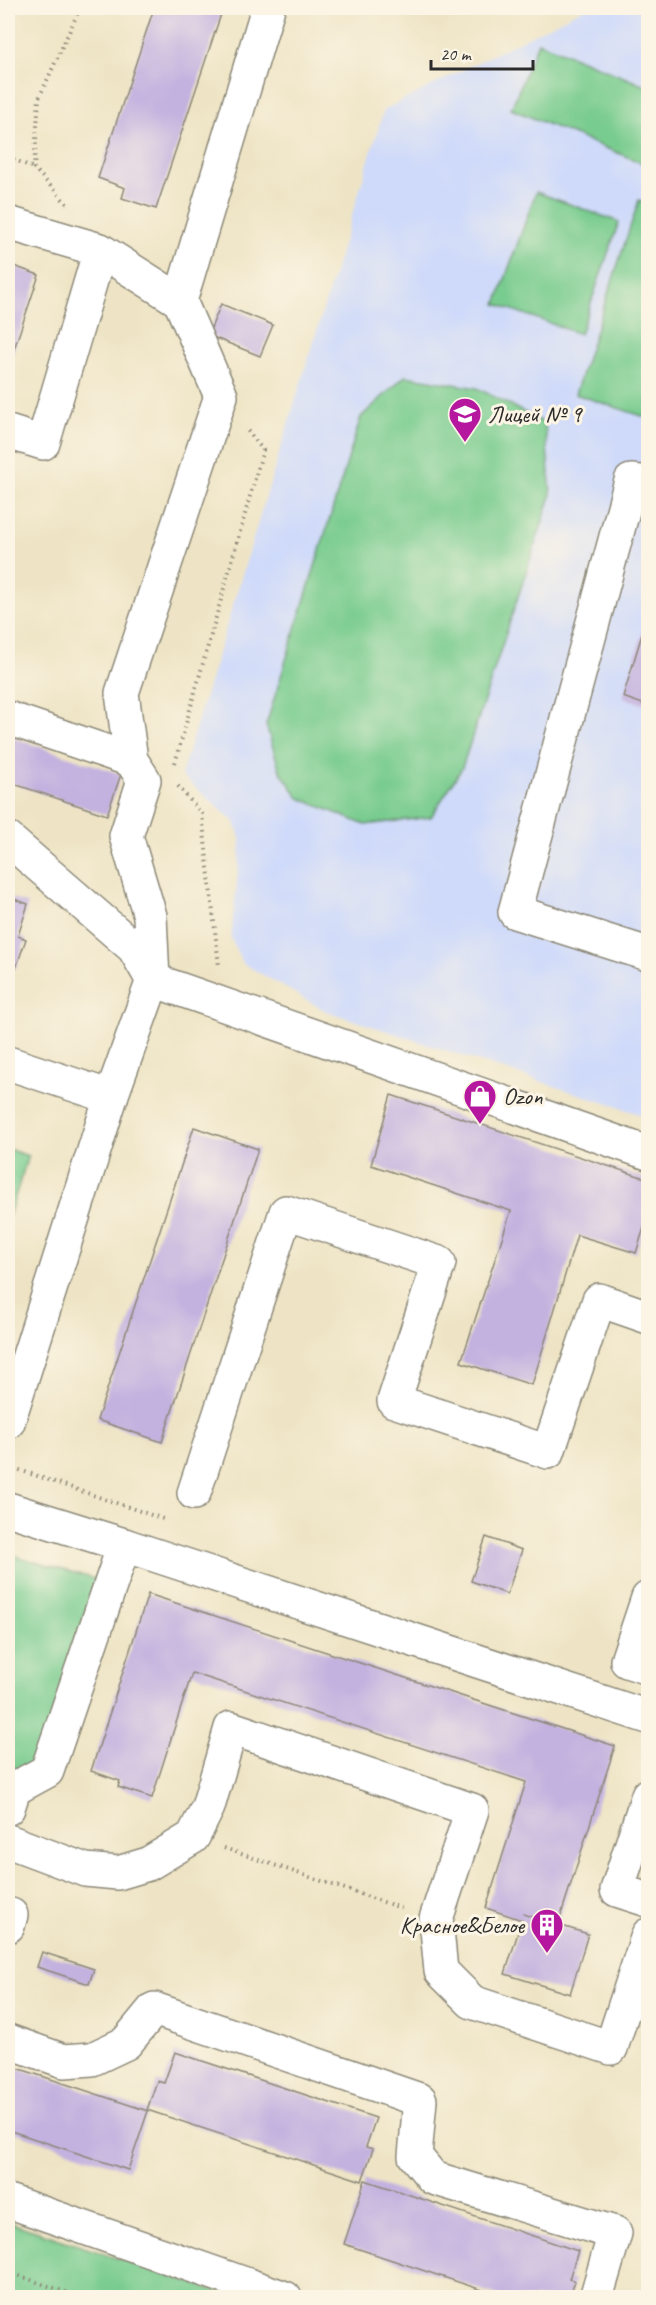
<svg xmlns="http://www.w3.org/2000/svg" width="656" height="2305" font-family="Caveat,sans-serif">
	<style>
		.built { fill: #cfdafa }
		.green { fill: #79cc8f; stroke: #527c5d; stroke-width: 1.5 }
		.building { fill: #c3b1df }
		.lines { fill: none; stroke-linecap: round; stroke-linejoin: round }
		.minor-casing { stroke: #8c8878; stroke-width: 36 }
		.path { stroke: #8c8878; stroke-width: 4; stroke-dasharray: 1.5 4.5; stroke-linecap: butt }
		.minor { stroke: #fff; stroke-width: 33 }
		.labels { text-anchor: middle; stroke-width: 6; stroke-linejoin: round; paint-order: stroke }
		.poi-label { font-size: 24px; fill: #2b2b2b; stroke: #fcf5e5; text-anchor: start }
	</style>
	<rect width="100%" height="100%" fill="#fcf5e5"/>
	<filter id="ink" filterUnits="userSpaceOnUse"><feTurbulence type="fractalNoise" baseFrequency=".0167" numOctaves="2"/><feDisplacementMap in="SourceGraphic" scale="12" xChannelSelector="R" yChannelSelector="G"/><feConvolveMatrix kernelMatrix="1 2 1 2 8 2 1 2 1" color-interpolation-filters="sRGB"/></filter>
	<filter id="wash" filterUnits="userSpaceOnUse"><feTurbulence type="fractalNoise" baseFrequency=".008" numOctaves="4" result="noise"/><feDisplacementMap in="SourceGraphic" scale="24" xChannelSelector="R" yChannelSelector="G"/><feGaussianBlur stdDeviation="1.35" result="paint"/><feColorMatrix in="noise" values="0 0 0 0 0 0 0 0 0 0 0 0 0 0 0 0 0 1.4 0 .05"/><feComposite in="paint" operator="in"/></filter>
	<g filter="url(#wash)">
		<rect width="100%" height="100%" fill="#eee4c5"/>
		<path class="built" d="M585,8H648V1117L326,1011L242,963L231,938L241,841L235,822L181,775L384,110Z"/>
		<g class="green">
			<path d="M538,42L648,87V146L642,163L511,109Z"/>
			<path d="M536,192L619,222L580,334L496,304Z"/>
			<path d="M639,200L648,204V418L575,394Z"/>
			<path d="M405,376L477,388L545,423L551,496L462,768L431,817L365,825L299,798L280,771L266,725L361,417Z"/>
			<path d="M8,1149L28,1156L8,1219Z"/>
			<path d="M12,1555L99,1580L38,1760L8,1779V1567Z"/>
			<path d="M8,2222L235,2297H8Z"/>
		</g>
		<g id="blocks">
			<g class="building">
				<path d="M154,8H223L156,209L122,198L125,188L98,178Z"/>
				<path d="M8,264L39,275L8,367Z"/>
				<path d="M221,304L273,325L260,356L208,335Z"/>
				<path d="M646,621L648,622V706L623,697Z"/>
				<path d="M8,736L121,774L107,815L8,782Z"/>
				<path d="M8,897L28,904L18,936L26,939L16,968L8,965Z"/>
				<path d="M391,1095L648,1179V1215L636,1253L577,1235L532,1385L461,1362L511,1211L371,1165Z"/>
				<path d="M194,1127L258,1149L162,1442L97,1420Z"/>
				<path d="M486,1537L522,1550L507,1594L471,1581Z"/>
				<path d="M148,1594L615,1746L558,1924L523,1914L588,1934L570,1994L505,1974L522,1920L486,1908L526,1782L192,1673L152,1798L118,1787L120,1781L91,1771Z"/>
				<path d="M42,1952L94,1969L89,1984L37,1967Z"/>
				<path d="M175,2052L376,2118L366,2147L373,2149L362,2181L147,2110L157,2081L164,2083Z"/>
				<path d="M8,2065L148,2111L128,2170L8,2130Z"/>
				<path d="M365,2180L578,2251L569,2279L575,2281L569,2298H506L344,2244Z"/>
			</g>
		</g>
	</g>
	<g filter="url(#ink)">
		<use href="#blocks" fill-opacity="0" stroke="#8c8878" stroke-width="1.5"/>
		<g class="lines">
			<defs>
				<g id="minor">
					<path d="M8,223L100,250L43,443L8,432"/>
					<path d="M100,250L180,301"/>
					<path d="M648,483L631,481L515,912L648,954"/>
					<path d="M8,718L131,760"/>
					<path d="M8,839L134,948L152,979"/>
					<path d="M153,980L150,916L126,836L144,780L131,760L122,693L221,396L180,301L268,8"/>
					<path d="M8,1063L111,1097"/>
					<path d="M8,1422L111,1097L153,980L648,1153"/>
					<path d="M194,1493L286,1212L439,1263L394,1401L548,1452L599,1300L648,1317"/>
					<path d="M8,1509L124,1545"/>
					<path d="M648,1598L627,1661L648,1668"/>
					<path d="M648,1795L617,1890L648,1900"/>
					<path d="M8,1808L14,1789L47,1771L124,1545L648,1717"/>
					<path d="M8,1841L85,1870L118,1873L148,1864L193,1837L208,1807L231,1728L472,1810L436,1919L441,1971L472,2002L611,2048L648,1935"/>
					<path d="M8,1926L11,1915"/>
					<path d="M8,2041L64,2061L92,2059L126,2043L154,2009L420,2100L415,2156L433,2178L615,2233L596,2298"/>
					<path d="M8,2201L285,2298"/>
				</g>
			</defs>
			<use href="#minor" class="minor-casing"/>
			<g class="path">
				<path d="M8,157L34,168"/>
				<path d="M67,204L34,168L39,98L80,8"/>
				<path d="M175,763L263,450L246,429"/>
				<path d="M178,786L202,814L219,966"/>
				<path d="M8,1466L163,1519"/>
				<path d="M224,1848L404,1909"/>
				<path d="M8,2272L83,2298"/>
			</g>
			<use href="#minor" class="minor"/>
		</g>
	</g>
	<defs>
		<symbol id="school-pin" viewBox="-11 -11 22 30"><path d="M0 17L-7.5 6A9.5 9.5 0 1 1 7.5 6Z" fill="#b5179e" stroke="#fcf5e5"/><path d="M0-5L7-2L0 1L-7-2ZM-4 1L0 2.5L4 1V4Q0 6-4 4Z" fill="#fff"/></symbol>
		<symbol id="shop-pin" viewBox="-11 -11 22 30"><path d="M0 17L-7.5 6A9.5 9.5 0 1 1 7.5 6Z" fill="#b5179e" stroke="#fcf5e5"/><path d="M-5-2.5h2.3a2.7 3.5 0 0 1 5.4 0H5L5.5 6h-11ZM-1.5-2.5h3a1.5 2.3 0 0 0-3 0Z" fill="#fff"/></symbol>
		<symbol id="building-pin" viewBox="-11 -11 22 30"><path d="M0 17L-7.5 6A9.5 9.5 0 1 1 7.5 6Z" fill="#b5179e" stroke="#fcf5e5"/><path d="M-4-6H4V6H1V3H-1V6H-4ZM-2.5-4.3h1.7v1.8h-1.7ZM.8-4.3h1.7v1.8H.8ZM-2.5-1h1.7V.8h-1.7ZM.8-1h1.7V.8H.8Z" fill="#fff"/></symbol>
	</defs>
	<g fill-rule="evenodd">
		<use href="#school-pin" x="446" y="395" width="38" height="52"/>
		<use href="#shop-pin" x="461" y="1077" width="38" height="52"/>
		<use href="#building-pin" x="528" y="1906" width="38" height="52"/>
	</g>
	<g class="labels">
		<g class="poi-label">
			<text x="488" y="422">Лицей № 9</text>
			<text x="503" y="1104">Ozon</text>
			<text x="524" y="1933" text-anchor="end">Красное&amp;Белое</text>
		</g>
	</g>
	<rect width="656" height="2305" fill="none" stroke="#fcf5e5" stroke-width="30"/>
	<path d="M431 60v9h102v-9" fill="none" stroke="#2b2b2b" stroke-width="3"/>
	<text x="440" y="60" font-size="18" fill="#2b2b2b" stroke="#fcf5e5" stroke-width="4.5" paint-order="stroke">20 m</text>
</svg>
